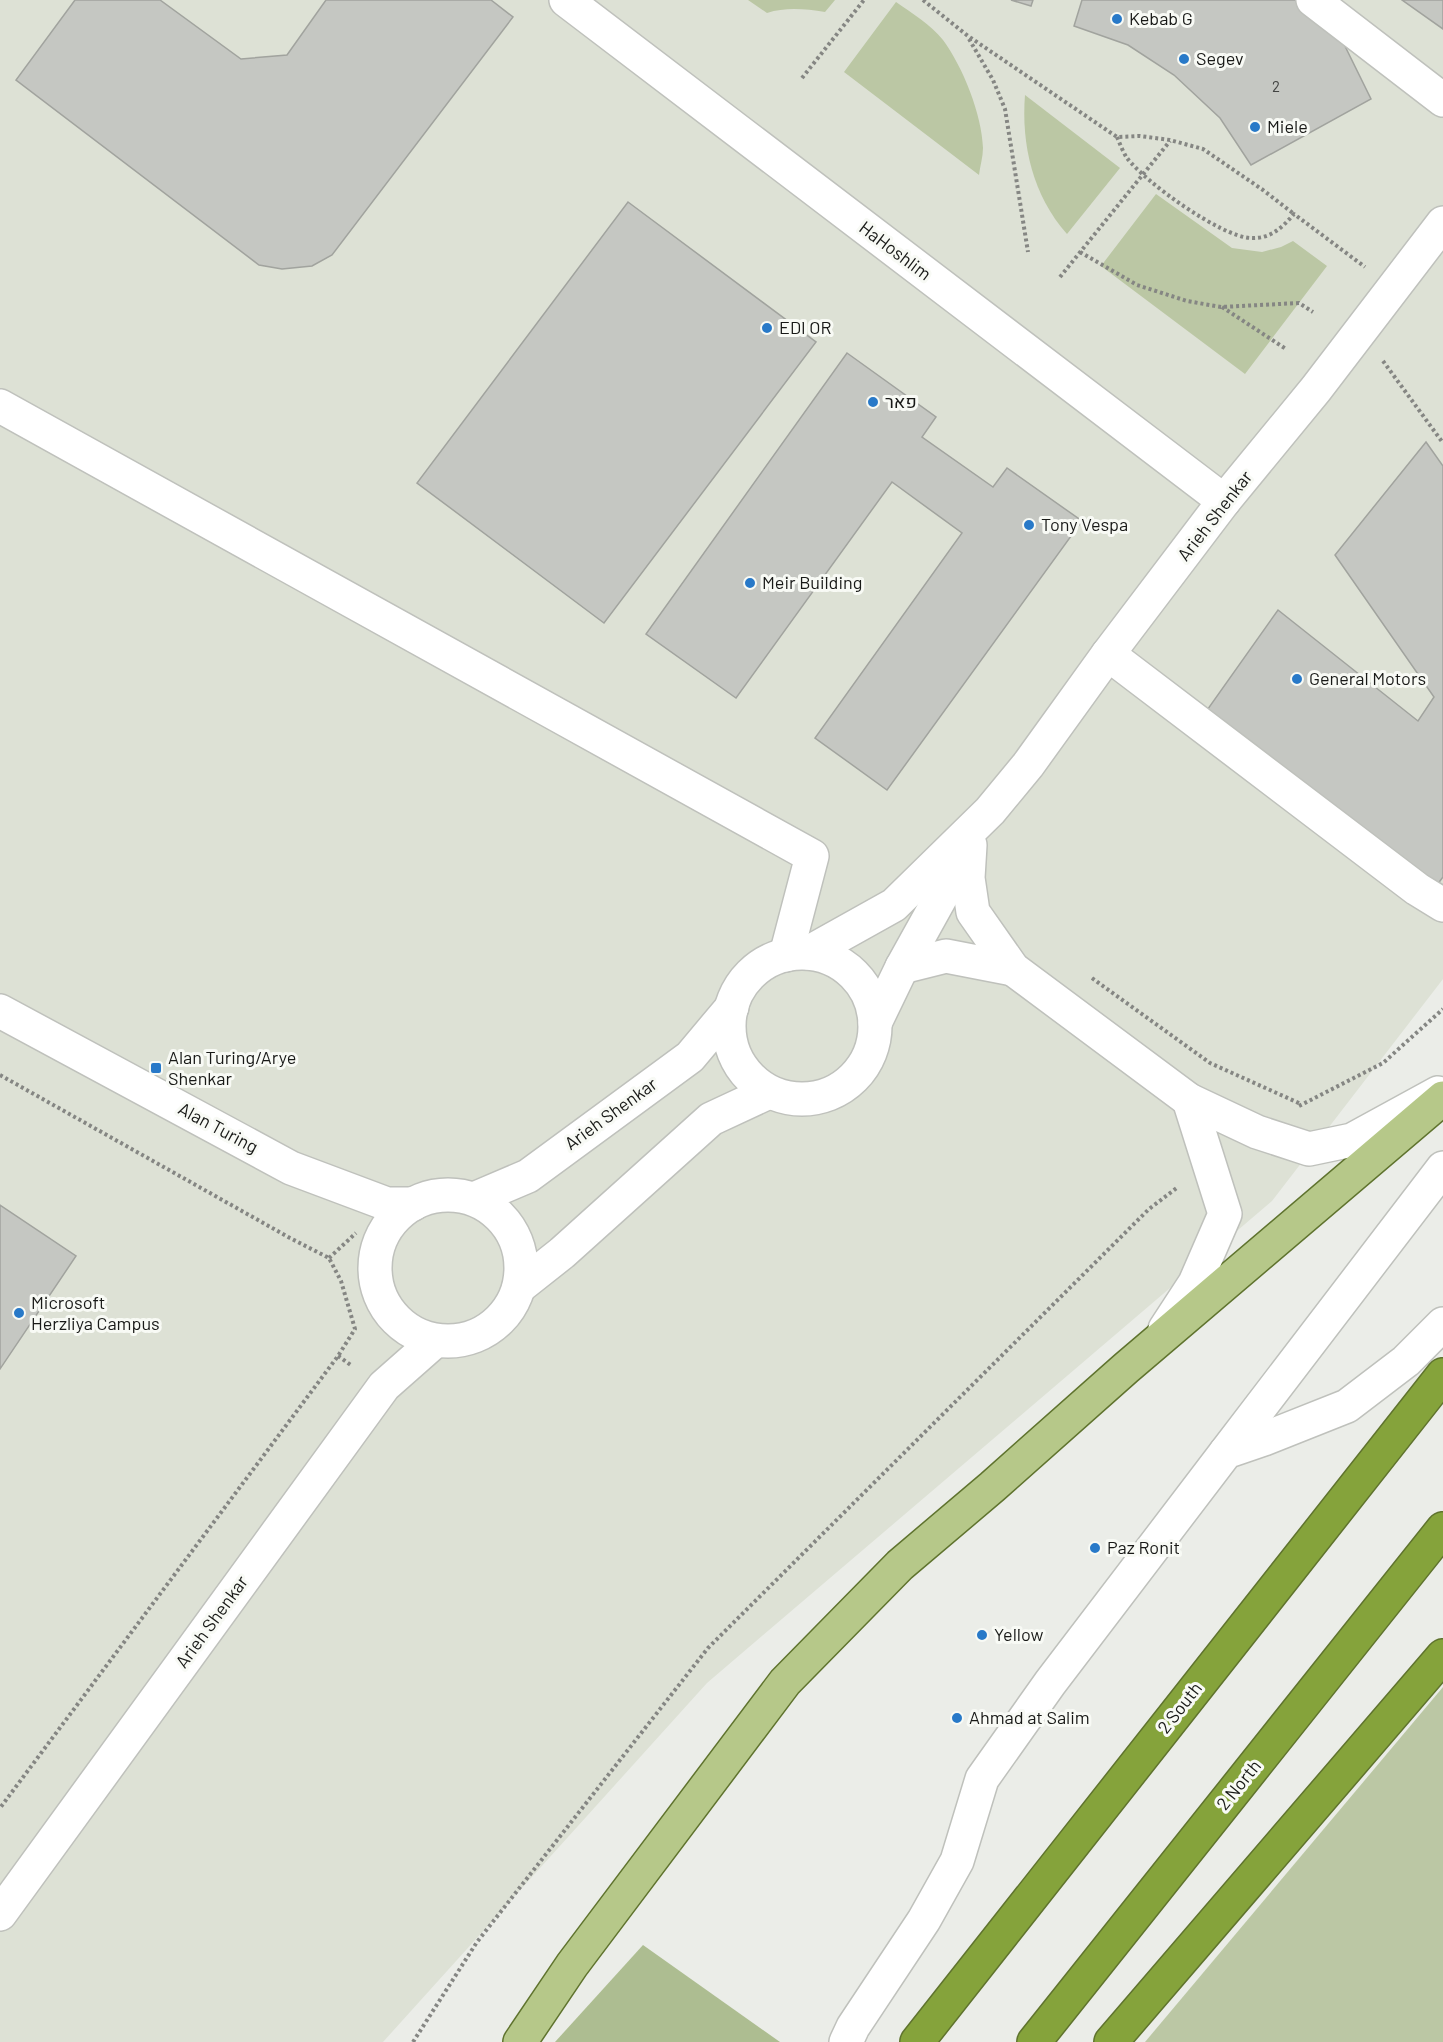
<svg xmlns="http://www.w3.org/2000/svg" width="1443" height="2042" font-family="Barlow,Heebo,sans-serif">
	<style>
		.built { fill: #dde1d5 }
		.green { fill: #bbc7a4 }
		.forest { fill: #adbd91 }
		.building { fill: #c5c7c2; stroke: #a1a39e; stroke-width: 1.5 }
		.lines { fill: none; stroke-linecap: round; stroke-linejoin: round }
		.minor-casing { stroke: #bfc1bc; stroke-width: 36 }
		.major-casing { stroke: #5f732e; stroke-width: 36 }
		.highway-casing { stroke: #5f732e; stroke-width: 36 }
		.path { stroke: #858683; stroke-width: 4; stroke-dasharray: 3 3; stroke-linecap: butt }
		.minor { stroke: #fff; stroke-width: 33 }
		.major { stroke: #b6c889; stroke-width: 33 }
		.highway { stroke: #85a33b; stroke-width: 33 }
		.poi-dot { fill: #2879c8; stroke: #f8faf5; stroke-width: 2 }
		.labels { text-anchor: middle; stroke-width: 6; stroke-linejoin: round; paint-order: stroke }
		.number-label { font-size: 15px; fill: #434442 }
		.poi-label { font-size: 18px; fill: #181917; stroke: #f8faf5; text-anchor: start }
		.street-label { font-size: 18px; fill: #181917; stroke: #f8faf5 }
	</style>
	<rect width="100%" height="100%" fill="#ebede8"/>
	<path class="built" d="M0,0H1443V979L1272,1201L707,1683L383,2042H0Z"/>
	<g class="green">
		<path d="M748,0H835L825,12C805,9 786,7 767,13Z"/>
		<path d="M896,2C912,13 931,25 943,40C963,67 982,115 983,148C983,157 980,166 979,175L844,72Z"/>
		<path d="M1025,95L1120,168L1067,234C1033,196 1021,145 1025,95Z"/>
		<path d="M1156,194L1232,248L1262,252L1281,247L1293,241L1327,266L1245,374L1101,266Z"/>
		<path d="M1443,1687V2042H1145Z"/>
	</g>
	<path class="forest" d="M643,1945L780,2042H555Z"/>
	<g class="building">
		<path d="M75,0H160L241,59L287,55L326,0H491L513,17L332,255L312,266L282,269L259,265L16,80Z"/>
		<path d="M1011,0H1033L1031,6Z"/>
		<path d="M1082,0H1297L1337,30L1371,99L1251,165L1220,118L1174,75L1128,45L1074,26Z"/>
		<path d="M1402,0H1443V29Z"/>
		<path d="M628,202L816,342L604,623L417,483Z"/>
		<path d="M847,353L936,417L922,437L993,487L1007,468L1082,521L887,790L815,738L962,533L892,482L736,698L646,634Z"/>
		<path d="M1426,442L1443,466V877L1437,885L1205,713L1278,610L1418,721L1434,697L1335,555Z"/>
		<path d="M0,1205L76,1256L0,1369Z"/>
	</g>
	<g class="lines">
		<defs>
			<g id="minor">
				<path d="M566,0L1224,501"/>
				<path d="M1313,0L1443,100"/>
				<path d="M0,406L812,856L786,955"/>
				<path d="M1108,654L1417,889L1443,905"/>
				<path d="M970,845L968,878L973,912L1013,969L1189,1100L1257,1132L1309,1149L1352,1140L1438,1093"/>
				<path d="M808,953L894,905L990,811L1028,765L1108,654L1224,501L1316,389L1443,223"/>
				<circle cx="802" cy="1026" r="73"/>
				<path d="M902,967L946,956L1013,969"/>
				<path d="M0,1011L291,1168L387,1204H413"/>
				<path d="M875,1023L902,967L968,848"/>
				<circle cx="448" cy="1268" r="73"/>
				<path d="M474,1199L528,1176L690,1057L732,1007"/>
				<path d="M519,1287L562,1253L711,1119L769,1092"/>
				<path d="M1165,1329L1195,1283L1225,1214L1189,1100"/>
				<path d="M1226,1452L1443,1168"/>
				<path d="M0,1914L384,1386L435,1341"/>
				<path d="M846,2042L853,2027L924,1920L957,1861L982,1779L1050,1683L1226,1452L1264,1439L1347,1406L1406,1361L1443,1324"/>
			</g>
			<path id="major" d="M520,2042L572,1965L785,1682L900,1565L992,1487L1126,1368L1443,1098"/>
			<g id="highway">
				<path d="M917,2042L1443,1375"/>
				<path d="M1034,2042L1443,1529"/>
				<path d="M1111,2042L1443,1656"/>
			</g>
		</defs>
		<use href="#minor" class="minor-casing"/>
		<use href="#major" class="major-casing"/>
		<use href="#highway" class="highway-casing"/>
		<g class="path">
			<path d="M923,0L968,36L1117,137L1140,136L1170,140L1203,149L1263,190L1294,214"/>
			<path d="M969,39L993,80L1005,109L1028,252"/>
			<path d="M802,78L864,0"/>
			<path d="M1117,137C1120,144 1123,152 1127,158C1145,182 1221,237 1251,238C1270,239 1282,228 1294,214L1365,267"/>
			<path d="M1080,252L1137,285L1187,301L1221,307L1299,303L1313,312"/>
			<path d="M1060,277L1170,141"/>
			<path d="M1222,307L1286,349"/>
			<path d="M1383,361L1443,443"/>
			<path d="M1092,978L1210,1063L1301,1104"/>
			<path d="M0,1075L290,1238L329,1258L341,1281L355,1329L338,1356L0,1808"/>
			<path d="M1299,1106L1383,1063L1443,1009"/>
			<path d="M329,1258L356,1233"/>
			<path d="M338,1356L352,1366"/>
			<path d="M413,2042L477,1942L708,1648L1149,1209L1178,1187"/>
		</g>
		<use href="#minor" class="minor"/>
		<use href="#major" class="major"/>
		<use href="#highway" class="highway"/>
	</g>
	<g class="poi-dot">
		<circle cx="1117" cy="19" r="6"/>
		<circle cx="1184" cy="59" r="6"/>
		<circle cx="1255" cy="127" r="6"/>
		<circle cx="767" cy="328" r="6"/>
		<circle cx="873" cy="402" r="6"/>
		<circle cx="1029" cy="525" r="6"/>
		<circle cx="750" cy="583" r="6"/>
		<circle cx="1297" cy="679" r="6"/>
		<rect x="150" y="1062" width="12" height="12" rx="3"/>
		<circle cx="19" cy="1313" r="6"/>
		<circle cx="1095" cy="1548" r="6"/>
		<circle cx="982" cy="1635" r="6"/>
		<circle cx="957" cy="1718" r="6"/>
	</g>
	<g class="labels">
		<g class="number-label">
			<text x="1276" y="92">2</text>
		</g>
		<g class="poi-label">
			<text x="1129" y="25">Kebab G</text>
			<text x="1196" y="65">Segev</text>
			<text x="1267" y="133">Miele</text>
			<text x="779" y="334">EDI OR</text>
			<text x="885" y="408">פאר</text>
			<text x="1041" y="531">Tony Vespa</text>
			<text x="762" y="589">Meir Building</text>
			<text x="1309" y="685">General Motors</text>
			<text x="168" y="1064">Alan Turing/Arye<tspan x="168" dy="21">Shenkar</tspan></text>
			<text x="31" y="1309">Microsoft<tspan x="31" dy="21">Herzliya Campus</tspan></text>
			<text x="1107" y="1554">Paz Ronit</text>
			<text x="994" y="1641">Yellow</text>
			<text x="969" y="1724">Ahmad at Salim</text>
		</g>
		<g class="street-label">
			<text transform="translate(895 251) rotate(37)" y="6">HaHoshlim</text>
			<text transform="translate(1215 516) rotate(-52)" y="6">Arieh Shenkar</text>
			<text transform="translate(611 1114) rotate(-36)" y="6">Arieh Shenkar</text>
			<text transform="translate(218 1128) rotate(28)" y="6">Alan Turing</text>
			<text transform="translate(212 1622) rotate(-54)" y="6">Arieh Shenkar</text>
			<text transform="translate(1180 1708) rotate(-52)" y="6">2 South</text>
			<text transform="translate(1239 1785) rotate(-51)" y="6">2 North</text>
		</g>
	</g>
</svg>
